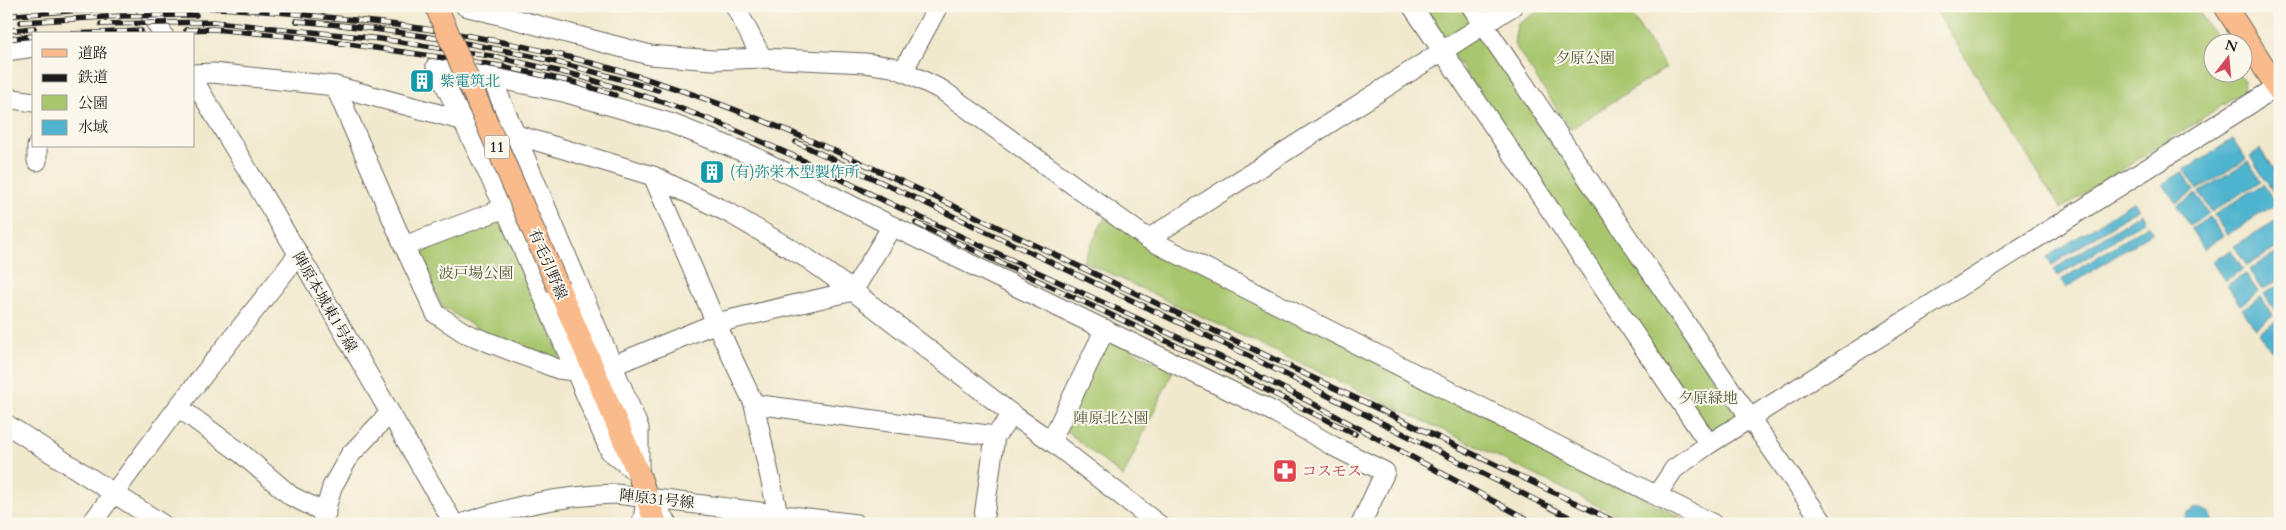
<svg xmlns="http://www.w3.org/2000/svg" width="2286" height="530" font-family="Cardo,'Noto Serif JP',serif">
	<style>
		.green { fill: #a8c66d; stroke: #627144 }
		.water { fill: #50b4cf; stroke: #366876 }
		.lines { fill: none; stroke-linecap: round; stroke-linejoin: round }
		.minor-casing { stroke: #67645a; stroke-width: 21 }
		.major-casing { stroke: #67645a; stroke-width: 24 }
		.minor { stroke: #fff; stroke-width: 19 }
		.major { stroke: #fabb8c; stroke-width: 22 }
		.rail-casing { stroke: #1c1c1c; stroke-width: 5.5 }
		.rail { stroke: #fbf7ec; stroke-width: 4; stroke-dasharray: 11; stroke-linecap: butt }
		.major-bridge-casing { stroke: #67645a; stroke-width: 24; stroke-linecap: butt }
		.major-bridge { stroke: #fabb8c; stroke-width: 22 }
		.labels { text-anchor: middle; stroke-width: 4; stroke-linejoin: round; paint-order: stroke }
		.shield { fill: #fbf7ec; stroke: #5f5e5a; stroke-width: 1 }
		.shield-label { font-size: 14px; font-weight: bold; fill: #1c1c1c }
		.park-label { font-size: 15px; fill: #4d5838; stroke: #fbf7ec }
		.culture-label { font-size: 15px; fill: #0d838f; stroke: #fbf7ec; text-anchor: start }
		.street-label { font-size: 15px; fill: #1c1c1c; stroke: #fbf7ec }
		.health-label { font-size: 15px; fill: #be3a42; stroke: #fbf7ec; text-anchor: start }
	</style>
	<rect width="100%" height="100%" fill="#fbf7ec"/>
	<filter id="ink" filterUnits="userSpaceOnUse"><feTurbulence type="fractalNoise" baseFrequency=".02" numOctaves="2"/><feDisplacementMap in="SourceGraphic" scale="10" xChannelSelector="R" yChannelSelector="G"/><feConvolveMatrix kernelMatrix="1 2 1 2 8 2 1 2 1" color-interpolation-filters="sRGB"/></filter>
	<filter id="wash" filterUnits="userSpaceOnUse"><feTurbulence type="fractalNoise" baseFrequency=".0096" numOctaves="4" result="noise"/><feDisplacementMap in="SourceGraphic" scale="20" xChannelSelector="R" yChannelSelector="G"/><feGaussianBlur stdDeviation="1.12" result="paint"/><feColorMatrix in="noise" values="0 0 0 0 0 0 0 0 0 0 0 0 0 0 0 0 0 1.4 0 .05"/><feComposite in="paint" operator="in"/></filter>
	<g filter="url(#wash)">
		<rect width="100%" height="100%" fill="#f1e9ce"/>
		<g class="green">
			<path d="M1420,6H1465L1738,413L1736,417L1713,432L1708,431Z"/>
			<path d="M1546,6H1626L1666,68L1570,129L1514,44L1517,25Z"/>
			<path d="M1933,6H2195L2219,42H2214V72L2238,73L2244,81L2243,92L2061,209Z"/>
			<path d="M1105,217L1693,524H1635L1468,442L1083,261Z"/>
			<path d="M501,218L560,355L554,360L486,334L443,307L416,258L419,248Z"/>
			<path d="M1109,338L1173,371L1123,477L1064,429Z"/>
		</g>
		<g class="water">
			<path d="M2233,139L2246,159L2197,190L2184,170Z"/>
			<path d="M2260,149L2280,179V203L2250,156Z"/>
			<path d="M2248,161L2261,181L2212,212L2199,192Z"/>
			<path d="M2182,172L2194,191L2176,203L2163,184Z"/>
			<path d="M2263,184L2276,204L2227,235L2214,215Z"/>
			<path d="M2196,194L2209,213L2190,226L2177,206Z"/>
			<path d="M2134,201L2139,208L2052,265L2047,257Z"/>
			<path d="M2141,213L2145,220L2058,276L2054,269Z"/>
			<path d="M2210,217L2223,236L2204,249L2191,229Z"/>
			<path d="M2280,218V246L2247,266L2234,246Z"/>
			<path d="M2148,225L2153,232L2066,288L2061,280Z"/>
			<path d="M2231,250L2243,269L2225,281L2212,262Z"/>
			<path d="M2280,251V279L2262,290L2249,270Z"/>
			<path d="M2246,274L2258,292L2240,305L2227,285Z"/>
			<path d="M2280,284V312L2277,314L2264,294Z"/>
			<path d="M2261,297L2273,316L2255,328L2242,309Z"/>
			<path d="M2277,320L2280,324V345L2271,351L2259,332Z"/>
			<path d="M2197,508C2206,509 2212,514 2214,524H2182L2187,513Z"/>
		</g>
	</g>
	<g filter="url(#ink)">
		<g class="lines">
			<defs>
				<g id="minor">
					<path d="M145,6L163,34"/>
					<path d="M465,6L650,55L713,60L762,58L865,63L892,67L903,71L942,90L1148,239L1713,524"/>
					<path d="M735,6L762,58"/>
					<path d="M1412,6L1709,444"/>
					<path d="M1471,6L1750,418L1824,524"/>
					<path d="M6,51L34,47"/>
					<path d="M903,71L938,6"/>
					<path d="M194,74L213,73L335,86L517,135L653,176L731,214L808,259L853,291L1013,415L1051,441L1158,524"/>
					<path d="M492,79L639,428V470"/>
					<path d="M194,81L308,270L454,524"/>
					<path d="M335,86L404,246L436,314L465,333L558,369L574,371"/>
					<path d="M6,98L34,102"/>
					<path d="M37,146V161"/>
					<path d="M653,176L716,323L754,404L780,523"/>
					<path d="M1148,239L1513,6"/>
					<path d="M404,246L505,208"/>
					<path d="M614,365L716,323L853,291L892,226"/>
					<path d="M754,404L995,436"/>
					<path d="M178,407L241,453L291,496L326,513"/>
					<path d="M6,424L162,524"/>
					<path d="M1051,441L1105,329"/>
					<path d="M638,474L610,451L505,208L436,66L563,92L670,123L751,155L892,226L1276,413L1333,446L1385,472L1361,524"/>
					<path d="M1656,496L1674,469L1709,444L2277,87"/>
					<path d="M322,523L332,487L350,455L389,414"/>
					<path d="M91,524L178,407L298,255"/>
					<path d="M461,524C516,505 559,496 616,494L856,524"/>
					<path d="M642,524L647,496L668,524"/>
					<path d="M983,524L995,436L1013,415"/>
				</g>
				<g id="major">
					<path d="M2225,6L2280,92"/>
					<path d="M558,287L639,475L656,524"/>
				</g>
			</defs>
			<use href="#minor" class="minor-casing"/>
			<use href="#major" class="major-casing"/>
			<use href="#minor" class="minor"/>
			<use href="#major" class="major"/>
			<defs>
				<g id="rail">
					<path d="M6,16C52,12 98,8 144,7C204,6 265,10 325,17C411,25 497,38 580,60C753,104 914,187 1074,264C1256,351 1438,437 1620,524"/>
					<path d="M296,21C362,26 430,36 496,49C551,59 605,75 658,90"/>
					<path d="M21,22L122,16L196,15"/>
					<path d="M101,24L214,22L381,39L497,57L579,76L666,103L721,124L796,157L887,202L1233,363L1308,401L1536,524"/>
					<path d="M186,30L213,29L299,37L501,66L577,83L615,95"/>
					<path d="M6,31L34,28"/>
					<path d="M72,34L141,31"/>
					<path d="M6,39L34,36"/>
					<path d="M796,142L1235,349L1583,524"/>
					<path d="M916,223L1194,354L1355,434"/>
				</g>
			</defs>
			<use href="#rail" class="rail-casing"/>
			<use href="#rail" class="rail"/>
			<defs>
				<path id="major-bridge" d="M436,6L558,287"/>
			</defs>
			<use href="#major-bridge" class="major-bridge-casing"/>
			<use href="#major-bridge" class="major-bridge"/>
		</g>
	</g>
	<defs>
		<symbol id="building-square" viewBox="-11 -11 22 22"><rect x="-9" y="-9" width="18" height="18" rx="4" fill="#0f9aa8" stroke="#fbf7ec"/><path d="M-4-6H4V6H1V3H-1V6H-4ZM-2.5-4.3h1.7v1.8h-1.7ZM.8-4.3h1.7v1.8H.8ZM-2.5-1h1.7V.8h-1.7ZM.8-1h1.7V.8H.8Z" fill="#fff"/></symbol>
		<symbol id="pharmacy-square" viewBox="-11 -11 22 22"><rect x="-9" y="-9" width="18" height="18" rx="4" fill="#e0444e" stroke="#fbf7ec"/><path d="M-2-6h4v4h4v4h-4v4h-4v-4h-4v-4h4Z" fill="#fff"/></symbol>
	</defs>
	<g fill-rule="evenodd">
		<use href="#building-square" x="408" y="67" width="28" height="28"/>
		<use href="#building-square" x="698" y="158" width="28" height="28"/>
		<use href="#pharmacy-square" x="1271" y="457" width="28" height="28"/>
	</g>
	<g class="labels">
		<rect class="shield" x="484.5" y="135.5" width="25" height="23" rx="4"/>
		<g class="shield-label">
			<text x="497" y="152">11</text>
		</g>
		<g class="park-label">
			<text x="1585" y="63">夕原公園</text>
			<text x="476" y="278">波戸場公園</text>
			<text x="1708" y="403">夕原緑地</text>
			<text x="1111" y="423">陣原北公園</text>
		</g>
		<g class="culture-label">
			<text x="440" y="86">紫電筑北</text>
			<text x="730" y="177">(有)弥栄木型製作所</text>
		</g>
		<g class="street-label">
			<text transform="translate(548 264) rotate(67)" y="5">有毛引野線</text>
			<text transform="translate(325 302) rotate(60)" y="5">陣原本城東1号線</text>
			<text transform="translate(657 499) rotate(6)" y="5">陣原31号線</text>
		</g>
		<g class="health-label">
			<text x="1302" y="476">コスモス</text>
		</g>
	</g>
	<rect width="2286" height="530" fill="none" stroke="#fbf7ec" stroke-width="25"/>
	<rect x="32" y="32" width="162" height="115" fill="#fbf7ec" stroke="#a29f99"/>
	<rect x="42" y="49" width="25" height="8" fill="#fabb8c" stroke="#a29f99"/>
	<text x="78" y="58" font-size="15" fill="#1c1c1c">道路</text>
	<rect x="42" y="74" width="25" height="8" fill="#1c1c1c" stroke="#a29f99"/>
	<text x="78" y="82" font-size="15" fill="#1c1c1c">鉄道</text>
	<rect x="42" y="95" width="25" height="15" fill="#a8c66d" stroke="#a29f99"/>
	<text x="78" y="108" font-size="15" fill="#1c1c1c">公園</text>
	<rect x="42" y="120" width="25" height="15" fill="#50b4cf" stroke="#a29f99"/>
	<text x="78" y="132" font-size="15" fill="#1c1c1c">水域</text>
	<g transform="translate(2228 58) rotate(16)"><circle r="24" fill="#fbf7ec" stroke="#a29f99"/>
	<path d="M0-4L9 19L0 12L-9 19Z" fill="#d1495b"/>
	<text y="-8" font-size="14" font-weight="bold" text-anchor="middle" fill="#1c1c1c">N</text>
	</g>
</svg>
